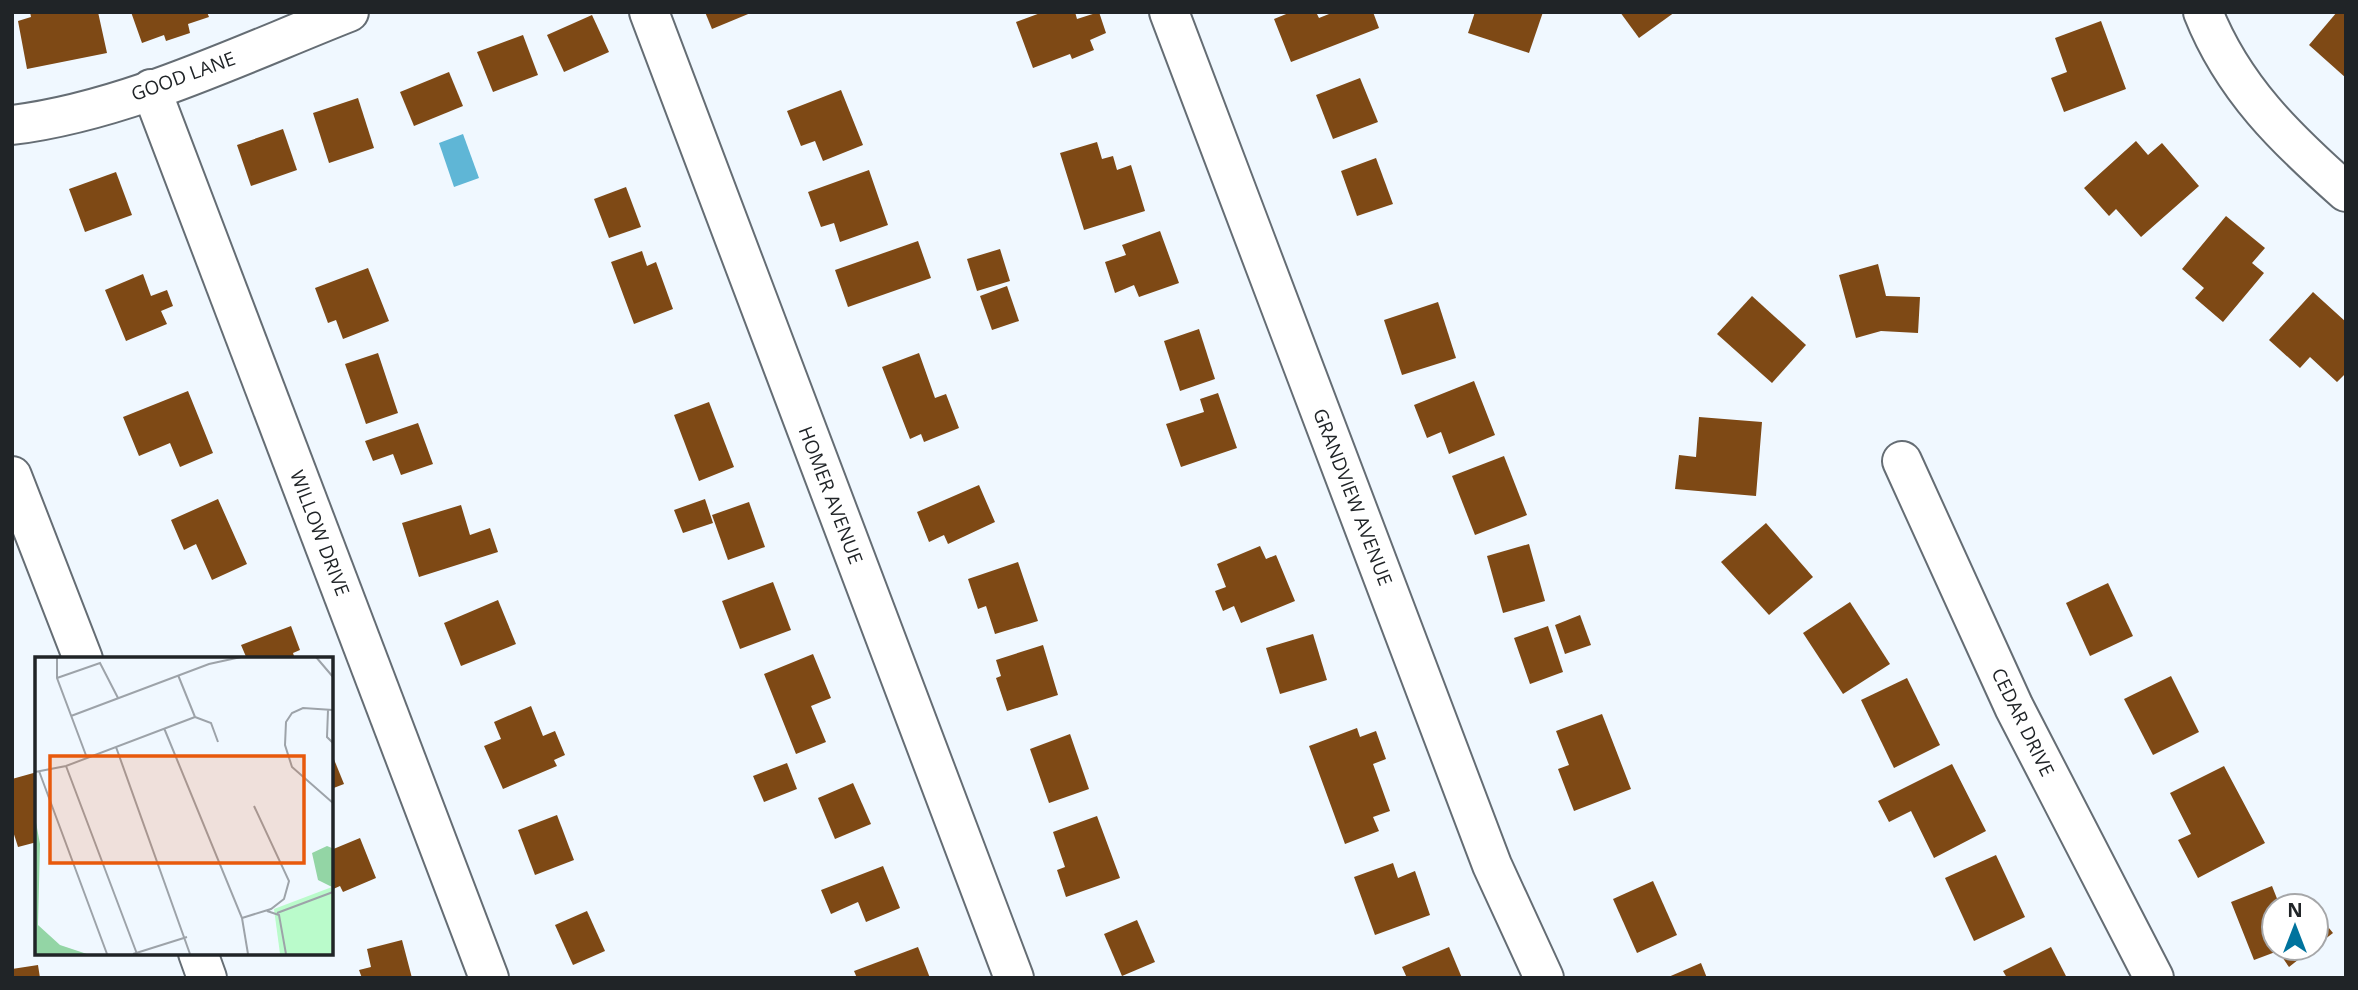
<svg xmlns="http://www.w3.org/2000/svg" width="2358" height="990" font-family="'Open Sans',sans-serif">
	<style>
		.water { fill: #5fb6d6 }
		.building { fill: #7e4915 }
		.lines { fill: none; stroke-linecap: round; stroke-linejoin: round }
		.minor-casing { stroke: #656d74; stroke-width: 42 }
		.minor { stroke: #fff; stroke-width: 38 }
		.labels { text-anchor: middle; stroke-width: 7; stroke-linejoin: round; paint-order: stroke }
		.street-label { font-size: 19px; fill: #202427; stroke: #fff }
		.inset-road { fill: none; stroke: #9da3a9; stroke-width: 2 }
		.view { fill: #e8590c; fill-opacity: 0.15; stroke: #e8590c; stroke-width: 3.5 }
		.inset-edge { fill: none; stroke: #202427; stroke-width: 3.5 }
	</style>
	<rect width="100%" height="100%" fill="#f0f8ff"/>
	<path class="water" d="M463,134L479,178L454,187L439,143Z"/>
	<g class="building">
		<path d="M30,12H98L107,53L27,69L18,21L31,17Z"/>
		<path d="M131,12H207L209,17L188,24L190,33L166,41L164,35L142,43Z"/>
		<path d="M705,12H753L712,29Z"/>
		<path d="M1043,12H1075L1077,19L1099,12L1106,33L1090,40L1094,50L1072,59L1070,54L1033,68L1016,22Z"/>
		<path d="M1291,12H1316L1319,18L1334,12H1373L1379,28L1291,62L1274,19Z"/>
		<path d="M1475,12H1543L1529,53L1468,33Z"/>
		<path d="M1620,12H1675L1639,38Z"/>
		<path d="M2337,12H2346V78L2309,45Z"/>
		<path d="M592,15L609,52L564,72L547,35Z"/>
		<path d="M2101,21L2126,89L2064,112L2051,78L2067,72L2055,38Z"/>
		<path d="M523,35L538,75L493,92L477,52Z"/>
		<path d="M449,72L463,106L414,126L400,92Z"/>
		<path d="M1360,78L1378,122L1333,139L1316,95Z"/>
		<path d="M841,90L863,145L823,161L815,141L801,146L787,111Z"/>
		<path d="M358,98L374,148L329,163L313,113Z"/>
		<path d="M283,129L297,170L251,186L237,145Z"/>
		<path d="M2136,141L2148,155L2162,143L2199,186L2141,237L2116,209L2109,216L2084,188Z"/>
		<path d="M1097,142L1102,159L1113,156L1117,170L1131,165L1145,211L1084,230L1060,153Z"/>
		<path d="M1376,158L1393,204L1357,216L1341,171Z"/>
		<path d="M869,170L888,225L840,242L834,223L821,227L808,192Z"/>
		<path d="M116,172L132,215L85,232L69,189Z"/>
		<path d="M626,187L641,227L609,238L594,199Z"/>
		<path d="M2226,216L2265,248L2252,263L2264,273L2223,322L2195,298L2204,288L2182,269Z"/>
		<path d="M1160,231L1179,283L1139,297L1134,285L1115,293L1105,262L1126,255L1122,245Z"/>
		<path d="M918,241L931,278L848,307L835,270Z"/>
		<path d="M1000,249L1010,281L977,291L967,259Z"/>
		<path d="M642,251L647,266L656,262L673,309L634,324L611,262Z"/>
		<path d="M1878,264L1886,296L1920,297L1918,333L1881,331L1856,338L1839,275Z"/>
		<path d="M368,268L389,321L343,339L336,320L328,323L315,288Z"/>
		<path d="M143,274L151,296L167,290L173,306L161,311L167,324L126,341L105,290Z"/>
		<path d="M1007,286L1019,321L992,330L980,296Z"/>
		<path d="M2313,292L2346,322V373L2337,382L2310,357L2300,368L2269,340Z"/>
		<path d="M1752,296L1806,345L1772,383L1717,334Z"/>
		<path d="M1438,302L1456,358L1402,375L1384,320Z"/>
		<path d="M1199,329L1215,379L1180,391L1164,341Z"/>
		<path d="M378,353L398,413L366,424L345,364Z"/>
		<path d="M919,353L935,398L946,394L959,428L924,442L921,434L910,439L882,367Z"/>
		<path d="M1474,381L1495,435L1449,454L1441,432L1427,438L1414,405Z"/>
		<path d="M188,391L213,453L180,467L170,443L139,456L123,417Z"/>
		<path d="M1218,393L1237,448L1181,467L1166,424L1204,412L1200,399Z"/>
		<path d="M709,402L734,467L699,481L674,415Z"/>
		<path d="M1699,417L1762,422L1756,496L1675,489L1679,455L1696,457Z"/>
		<path d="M418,423L433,464L401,475L393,454L373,461L365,441Z"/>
		<path d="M1504,456L1527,515L1475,535L1452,476Z"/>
		<path d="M979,485L995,522L948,544L944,535L929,542L917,512Z"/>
		<path d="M218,499L247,564L212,580L196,544L184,550L171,520Z"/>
		<path d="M705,499L713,523L683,533L674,510Z"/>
		<path d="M749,502L765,547L728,560L712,515Z"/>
		<path d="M461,505L470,535L490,528L498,552L419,577L402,523Z"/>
		<path d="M1766,523L1813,577L1769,615L1721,562Z"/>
		<path d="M1529,544L1545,601L1503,613L1487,556Z"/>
		<path d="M1260,546L1266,559L1276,555L1295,601L1241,623L1234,606L1223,611L1215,591L1226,587L1217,564Z"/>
		<path d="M1018,562L1038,621L995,634L986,606L978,609L968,579Z"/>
		<path d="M773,582L791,630L740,649L722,601Z"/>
		<path d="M2108,583L2133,636L2090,656L2066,603Z"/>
		<path d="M498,600L516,644L461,666L444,623Z"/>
		<path d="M1850,602L1890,664L1843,694L1803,633Z"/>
		<path d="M1580,615L1591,645L1565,654L1555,625Z"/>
		<path d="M291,626L300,650L293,653L295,659H247L241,645Z"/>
		<path d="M1548,626L1563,672L1530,684L1514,638Z"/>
		<path d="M1313,634L1327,680L1280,694L1266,648Z"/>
		<path d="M1043,645L1058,695L1007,711L996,678L1001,676L996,660Z"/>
		<path d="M813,654L831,698L811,706L826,742L796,754L764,674Z"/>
		<path d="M2171,676L2199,732L2153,755L2124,699Z"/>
		<path d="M1907,678L1940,745L1894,768L1861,700Z"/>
		<path d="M531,706L543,736L555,731L565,755L554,760L557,766L503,789L484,746L501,739L494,722Z"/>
		<path d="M1602,714L1631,789L1574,811L1558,769L1569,765L1556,731Z"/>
		<path d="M1357,728L1360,737L1376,731L1386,759L1373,764L1390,811L1373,817L1379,831L1345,844L1309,746Z"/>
		<path d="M1070,734L1089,789L1049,803L1030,749Z"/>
		<path d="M331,752L344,784L331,789Z"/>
		<path d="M787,763L797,789L764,802L753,776Z"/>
		<path d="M1952,764L1986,831L1934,858L1911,811L1889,822L1878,801Z"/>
		<path d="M2224,766L2265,843L2198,878L2178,840L2191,834L2170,793Z"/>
		<path d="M37,772V842L18,847L12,828V779Z"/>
		<path d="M853,783L871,824L835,839L818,798Z"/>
		<path d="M557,815L574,860L535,875L518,830Z"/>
		<path d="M1097,816L1120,878L1066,897L1057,870L1065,867L1053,832Z"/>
		<path d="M360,838L376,878L343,892L340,886L331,890V850Z"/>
		<path d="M1996,855L2025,917L1974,941L1945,878Z"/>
		<path d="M1393,863L1398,878L1415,871L1430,915L1375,935L1354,877Z"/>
		<path d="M883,866L900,908L866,922L858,902L831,914L821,890Z"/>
		<path d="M1653,881L1677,935L1637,953L1613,899Z"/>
		<path d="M2272,886L2280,906H2274V948H2313L2289,967L2278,951L2254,960L2231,902Z"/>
		<path d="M587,911L605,951L573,965L555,925Z"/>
		<path d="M2316,912L2333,933L2316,946Z"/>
		<path d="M1137,920L1155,962L1122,976L1104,934Z"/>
		<path d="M402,940L412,978H362L359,970L371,967L367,949Z"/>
		<path d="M918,947L930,978H857L854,971Z"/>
		<path d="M1449,947L1462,978H1407L1402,967Z"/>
		<path d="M2051,947L2067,978H2007L2003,971Z"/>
		<path d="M1701,963L1707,978H1666Z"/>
		<path d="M38,965L40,978H12V969Z"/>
	</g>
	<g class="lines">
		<defs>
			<g id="minor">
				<path d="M649,12L1014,978"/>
				<path d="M1169,12L1492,865L1544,978"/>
				<path d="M2203,12C2233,88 2286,139 2346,192"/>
				<path d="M151,89L489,978"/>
				<path d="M12,125C126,111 242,54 349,12"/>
				<path d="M1902,461L2014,707L2154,978"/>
				<path d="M12,476L83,659"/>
				<path d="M198,953L207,978"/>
			</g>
		</defs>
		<use href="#minor" class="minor-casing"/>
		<use href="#minor" class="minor"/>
	</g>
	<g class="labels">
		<g class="street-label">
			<text transform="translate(183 76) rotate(-20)" y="7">GOOD LANE</text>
			<text transform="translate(831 495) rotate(69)" y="7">HOMER AVENUE</text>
			<text transform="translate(1353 497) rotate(69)" y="7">GRANDVIEW AVENUE</text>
			<text transform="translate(320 533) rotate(69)" y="7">WILLOW DRIVE</text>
			<text transform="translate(2023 722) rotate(64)" y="7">CEDAR DRIVE</text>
		</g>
	</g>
	<g transform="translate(35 657)">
		<rect width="298" height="298" fill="#f0f8ff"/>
		<path d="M297,230V297H245L239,252Z" fill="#bafbcb"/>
		<path d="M0,160L5,187L3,268L25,288L52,297H0ZM292,189L297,191V230L283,223L277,196Z" fill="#93d5a5"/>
		<path class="inset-road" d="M22,0V21L52,101M281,0L298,20M143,18L160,60M22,21L65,6L83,41M293,53L292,80L298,86M298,53L268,51L257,56L251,65L250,88L257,110L298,146M36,59L174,7L206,0M160,60L176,66L183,85M129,71L207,261L213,297M81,90L155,297M31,109L102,297M4,114L72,297M0,115L31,109L160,60M232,254L244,258L251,297M242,256L298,235M207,261L236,252L249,242L254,224L219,149M98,297L152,280"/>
		<path class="view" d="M15,99H269V206H15Z"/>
		<rect width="298" height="298" class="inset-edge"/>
	</g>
	<rect width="2358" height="990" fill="none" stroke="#202427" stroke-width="28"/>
	<g transform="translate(2295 927)"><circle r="33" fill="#ffffff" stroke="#a6a7a9" stroke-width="2"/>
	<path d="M0-5L12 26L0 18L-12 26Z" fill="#00739d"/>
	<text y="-10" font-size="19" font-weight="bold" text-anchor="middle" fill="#202427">N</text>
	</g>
</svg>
